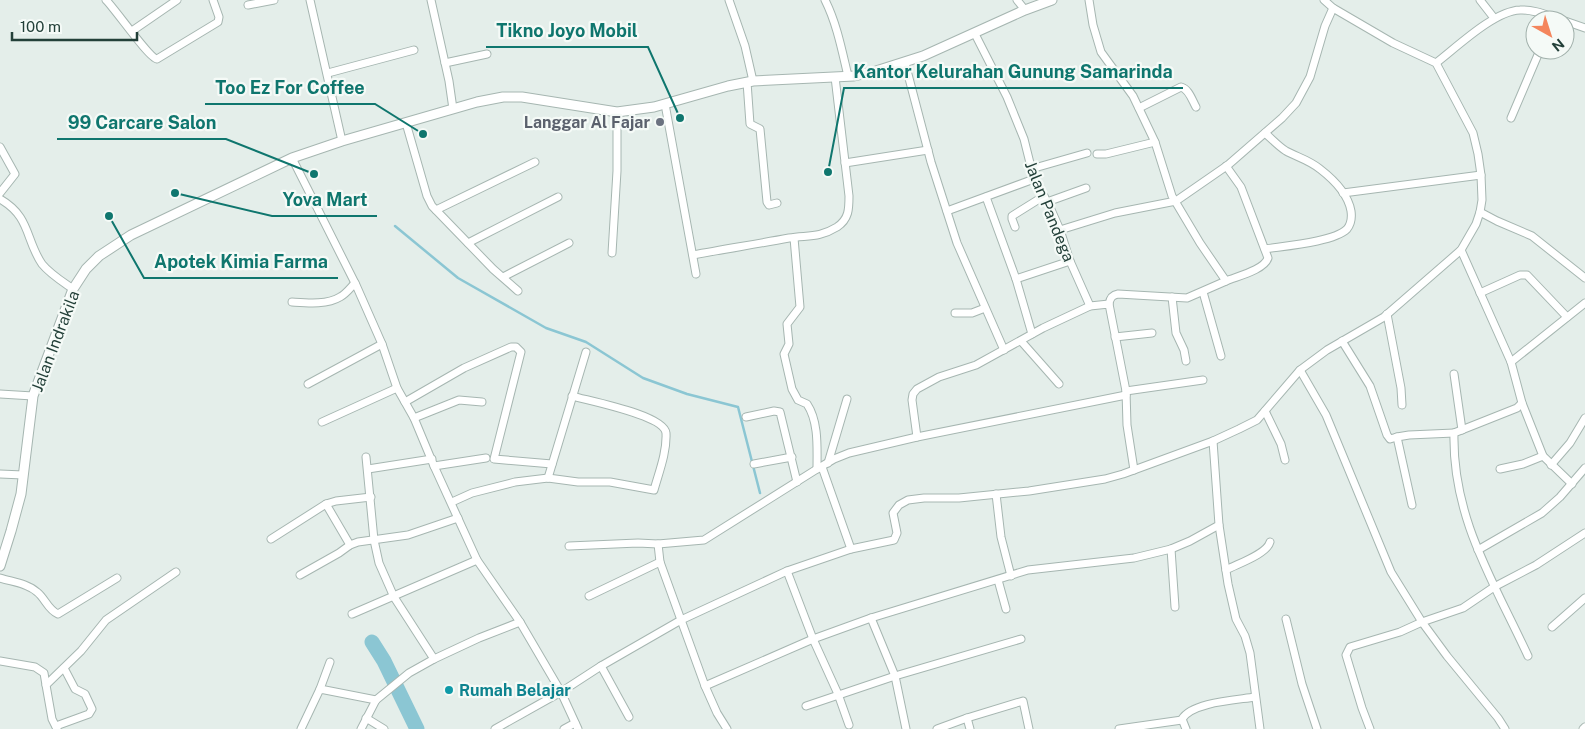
<svg xmlns="http://www.w3.org/2000/svg" width="1585" height="729" font-family="'Public Sans',sans-serif">
	<style>
		.lines { fill: none; stroke-linecap: round; stroke-linejoin: round }
		.stream { stroke: #8bc6d3; stroke-width: 2.5 }
		.river { stroke: #8bc6d3; stroke-width: 15 }
		.minor-casing { stroke: #a6b6b1; stroke-width: 9 }
		.tertiary-casing { stroke: #a6b6b1; stroke-width: 11 }
		.minor { stroke: #fff; stroke-width: 7 }
		.tertiary { stroke: #fff; stroke-width: 9 }
		.worship-dot { fill: #6b7280; stroke: #f5faf7; stroke-width: 2 }
		.culture-dot { fill: #0f9aa8; stroke: #f5faf7; stroke-width: 2 }
		.labels { text-anchor: middle; stroke-width: 4.5; stroke-linejoin: round; paint-order: stroke }
		.worship-label { font-size: 16px; font-weight: bold; fill: #5b616d; stroke: #f5faf7; text-anchor: end }
		.street-label { font-size: 16px; fill: #234039; stroke: #f5faf7 }
		.culture-label { font-size: 16px; font-weight: bold; fill: #0d838f; stroke: #f5faf7; text-anchor: start }
		.leader { fill: none; stroke: #0f766e; stroke-width: 2 }
		.callout-dot { fill: #0f766e; stroke: #f5faf7; stroke-width: 2 }
		.callout-label { font-size: 18px; text-anchor: middle; font-weight: bold; fill: #0f766e; stroke: #f5faf7; stroke-width: 4.5; stroke-linejoin: round; paint-order: stroke }
	</style>
	<rect width="100%" height="100%" fill="#e4eeea"/>
	<g class="lines">
		<path class="stream" d="M395,226L458,278L546,328L586,342L643,378L687,394L738,407L760,493"/>
		<path class="river" d="M372,642L384,661L417,729"/>
		<defs>
			<g id="minor">
				<path d="M106,0C116,10 149,58 157,59L218,22L219,17L213,0"/>
				<path d="M310,0L342,141"/>
				<path d="M431,0L449,81L453,109"/>
				<path d="M729,0L745,46L753,81"/>
				<path d="M825,0C837,24 842,51 848,76"/>
				<path d="M1017,0L1025,10"/>
				<path d="M1089,0L1093,25L1101,52L1133,96L1155,142L1172,196L1200,243L1226,281C1238,276 1264,270 1268,258L1241,187L1226,166"/>
				<path d="M1480,0L1494,18"/>
				<path d="M248,5L274,0"/>
				<path d="M1565,21L1585,28"/>
				<path d="M132,31L177,0"/>
				<path d="M975,34L1007,97L1024,139L1034,179L1049,205L1060,230L1070,261L1090,306"/>
				<path d="M445,63L487,54"/>
				<path d="M905,63L931,162L957,243L1004,350"/>
				<path d="M1436,63C1457,47 1494,11 1520,10C1534,9 1549,16 1562,20"/>
				<path d="M328,73L414,50"/>
				<path d="M747,82L750,124L760,129L767,202L769,205L777,203"/>
				<path d="M665,104L696,274"/>
				<path d="M1139,108L1181,87C1189,89 1192,100 1196,107"/>
				<path d="M1511,118L1540,50"/>
				<path d="M406,123L427,196L432,206L493,269L518,291"/>
				<path d="M0,147L15,174L0,193"/>
				<path d="M1097,154H1106L1155,142"/>
				<path d="M292,158L356,285L382,344L397,388L414,418L434,466L477,560L520,622L561,692L578,729"/>
				<path d="M845,163L928,150"/>
				<path d="M1031,169L1087,153"/>
				<path d="M1343,193L1481,175"/>
				<path d="M986,197L1016,279L1032,334"/>
				<path d="M0,199C31,217 25,239 42,264C50,274 63,282 73,289"/>
				<path d="M1047,202L1086,188"/>
				<path d="M436,210L535,162"/>
				<path d="M947,211L1034,179"/>
				<path d="M1480,212L1497,221L1532,236L1585,278"/>
				<path d="M1015,227L1012,219V216L1044,196"/>
				<path d="M1060,230L1115,213L1176,201L1228,165L1282,118L1296,103L1310,77L1325,26L1333,8"/>
				<path d="M794,238L800,307L787,324L789,344L784,354L792,389L798,400L807,404C819,422 817,448 817,469"/>
				<path d="M468,243L558,197"/>
				<path d="M1265,249C1284,246 1334,242 1347,229C1351,224 1352,218 1351,211C1348,194 1333,179 1320,169C1309,160 1297,157 1286,151C1278,146 1272,139 1265,133"/>
				<path d="M1461,250L1511,362L1522,403L1543,456L1572,484"/>
				<path d="M612,253L617,171V112"/>
				<path d="M693,255C725,249 757,244 789,238C808,235 819,238 837,227C849,219 849,209 849,196L835,77"/>
				<path d="M503,277L569,243"/>
				<path d="M1016,279L1070,261"/>
				<path d="M1203,292L1221,356"/>
				<path d="M1480,293L1520,275H1527L1567,317"/>
				<path d="M1172,297L1176,333L1184,350L1186,361"/>
				<path d="M292,302C307,303 327,305 340,297C346,294 351,287 355,283"/>
				<path d="M1109,304C1110,298 1112,295 1118,294L1187,298L1226,281"/>
				<path d="M955,313H972L985,308"/>
				<path d="M1387,314L1401,388L1402,405"/>
				<path d="M1115,337L1152,333"/>
				<path d="M1021,341L1059,384"/>
				<path d="M1342,341L1370,386L1387,435L1390,439L1397,437"/>
				<path d="M1511,362L1585,303"/>
				<path d="M1300,370L1326,415L1391,572L1422,622L1447,656L1498,718L1505,729"/>
				<path d="M1454,374L1462,430"/>
				<path d="M308,384L382,344"/>
				<path d="M1126,391L1203,380"/>
				<path d="M0,394L33,396"/>
				<path d="M405,402L464,368L511,347H516L521,352L494,459L552,464"/>
				<path d="M1522,403L1517,408L1454,433C1452,518 1494,582 1528,656"/>
				<path d="M1265,411L1281,444L1285,460"/>
				<path d="M746,417L774,411L780,412L797,482"/>
				<path d="M414,418L459,400L482,402"/>
				<path d="M322,422L397,388"/>
				<path d="M917,437L912,400L913,394L917,389L939,377L976,365L1043,328L1090,306L1109,304L1126,391L1127,425L1134,470"/>
				<path d="M366,457L374,540L379,563L394,597L434,659"/>
				<path d="M828,463L847,399"/>
				<path d="M754,464L792,457"/>
				<path d="M1551,465L1570,443L1585,418"/>
				<path d="M434,466L486,458"/>
				<path d="M822,467L851,549"/>
				<path d="M368,469L432,459"/>
				<path d="M1500,469L1523,464L1543,456"/>
				<path d="M0,474L23,475"/>
				<path d="M548,478L586,352"/>
				<path d="M996,494L1001,537L1011,576"/>
				<path d="M452,502L472,493L515,482L548,478L578,482H610L654,490C659,472 667,452 666,433C664,415 589,401 572,396"/>
				<path d="M326,504L350,545"/>
				<path d="M1412,505L1397,437L1409,435L1454,433"/>
				<path d="M1219,525L1228,584L1236,619L1245,636L1250,653L1260,729"/>
				<path d="M271,539L326,504L336,501L371,497"/>
				<path d="M658,544L660,562L705,686L717,713L727,729"/>
				<path d="M569,546L638,543L658,544L704,540L817,469L834,459L849,453L917,437L1126,395"/>
				<path d="M1171,549L1175,607"/>
				<path d="M1478,550L1542,513L1560,497L1585,468"/>
				<path d="M1226,570C1237,564 1267,554 1270,542"/>
				<path d="M787,571L813,639L838,694L849,725"/>
				<path d="M300,575L339,553L350,545L358,542L408,535L458,518"/>
				<path d="M0,578C12,582 27,583 37,592C45,598 48,610 58,614L117,578"/>
				<path d="M998,580L1006,609"/>
				<path d="M589,596L660,562"/>
				<path d="M352,614L477,560"/>
				<path d="M871,618L895,676L906,729"/>
				<path d="M1286,619L1302,684L1317,729"/>
				<path d="M1552,627L1585,598"/>
				<path d="M0,661L35,667L44,673L46,685"/>
				<path d="M601,666L629,717"/>
				<path d="M705,686L813,639L871,618L1028,570L1134,558L1171,549L1190,541L1219,525L1213,441"/>
				<path d="M320,689L330,662"/>
				<path d="M806,706L895,676L1021,639"/>
				<path d="M366,718L384,729"/>
				<path d="M967,718L970,729"/>
				<path d="M56,726L89,714L92,709L85,694L75,689L64,668"/>
				<path d="M57,729L52,719L46,685L81,651L106,620L176,572"/>
				<path d="M301,729L320,689L376,700"/>
				<path d="M361,729L376,700L409,673L434,659L479,638L520,622"/>
				<path d="M495,729L561,692L601,666L681,620L787,571L851,549L894,540L897,533L893,513L899,505L908,500L924,498H959L1029,491L1105,479L1123,474L1213,441L1239,429L1257,420L1300,370L1327,350L1384,317L1461,250L1476,224L1480,212L1482,200L1481,175L1478,154L1473,133L1436,63L1393,43L1333,8L1324,0"/>
				<path d="M564,729L575,723"/>
				<path d="M937,729L967,718L1023,701L1029,729"/>
				<path d="M1119,729L1182,720"/>
				<path d="M1186,729L1182,719C1192,702 1237,700 1255,697"/>
				<path d="M1370,729L1362,708L1346,655L1350,647L1400,632L1422,622L1463,608L1494,587L1536,565L1585,533"/>
				<path d="M1583,729L1585,727"/>
			</g>
			<path id="tertiary" d="M0,566L11,531L21,494L33,396L73,289L86,269L99,256L131,235L292,158L342,141L477,102L503,97H522L617,112L654,107L728,86L753,81L854,76L876,71L923,56L1025,10L1052,0"/>
		</defs>
		<use href="#minor" class="minor-casing"/>
		<use href="#tertiary" class="tertiary-casing"/>
		<use href="#minor" class="minor"/>
		<use href="#tertiary" class="tertiary"/>
	</g>
	<circle class="worship-dot" cx="660" cy="122" r="5"/>
	<circle class="culture-dot" cx="449" cy="690" r="5"/>
	<g class="labels">
		<g class="worship-label">
			<text x="650" y="128">Langgar Al Fajar</text>
		</g>
		<g class="street-label">
			<text transform="translate(1050 211) rotate(68)" y="6">Jalan Pandega</text>
			<text transform="translate(55 341) rotate(-69)" y="6">Jalan Indrakila</text>
		</g>
		<g class="culture-label">
			<text x="459" y="696">Rumah Belajar</text>
		</g>
	</g>
	<path class="leader" d="M680 118L648 47H486M828 172L844 88H1183M423 134L375 104H205M314 174L226 139H57M175 193L272 216H377M109 216L144 278H338"/>
	<g class="callout-dot">
		<circle cx="680" cy="118" r="5"/>
		<circle cx="828" cy="172" r="5"/>
		<circle cx="423" cy="134" r="5"/>
		<circle cx="314" cy="174" r="5"/>
		<circle cx="175" cy="193" r="5"/>
		<circle cx="109" cy="216" r="5"/>
	</g>
	<g class="callout-label">
		<text x="567" y="37">Tikno Joyo Mobil</text>
		<text x="1013" y="78">Kantor Kelurahan Gunung Samarinda</text>
		<text x="290" y="94">Too Ez For Coffee</text>
		<text x="142" y="129">99 Carcare Salon</text>
		<text x="325" y="206">Yova Mart</text>
		<text x="241" y="268">Apotek Kimia Farma</text>
	</g>
	<g transform="translate(1550 35) rotate(141)"><circle r="24" fill="#f5faf7" stroke="#a1b0ab"/>
	<path d="M0-4L9 19L0 12L-9 19Z" fill="#f4855c"/>
	<text y="-8" font-size="14" font-weight="bold" text-anchor="middle" fill="#234039">N</text>
	</g>
	<path d="M12 32v8h125v-8" fill="none" stroke="#234039" stroke-width="2.5"/>
	<text x="20" y="32" font-size="15" fill="#234039" stroke="#f5faf7" stroke-width="4" paint-order="stroke">100 m</text>
</svg>
